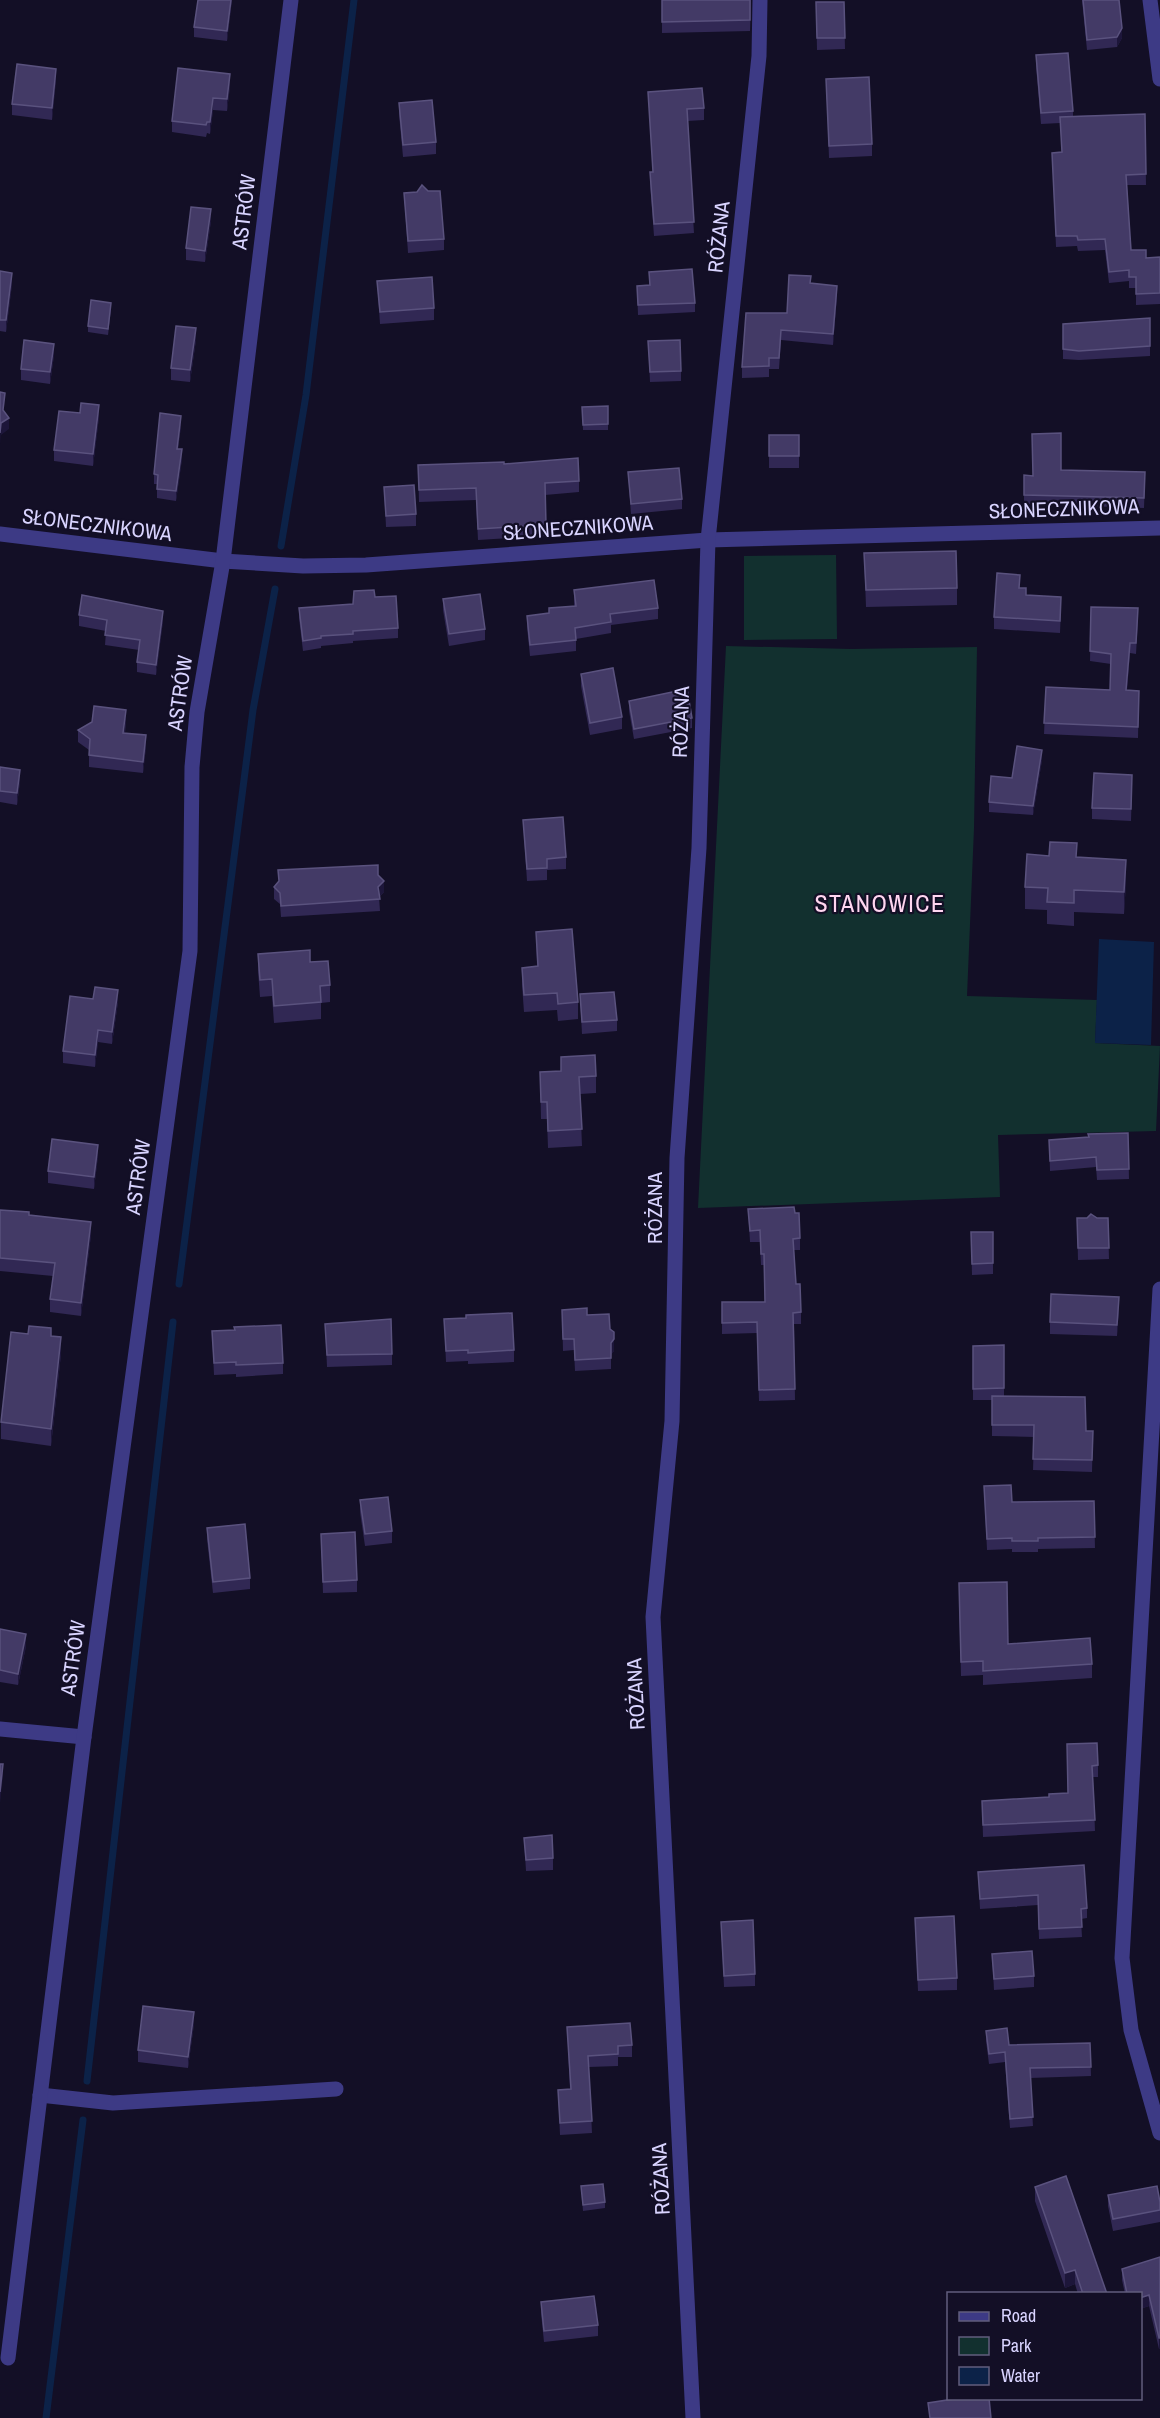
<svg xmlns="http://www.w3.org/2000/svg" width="1160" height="2418" font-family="'Archivo Narrow',sans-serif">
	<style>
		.green { fill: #12302f }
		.water { fill: #0c2248 }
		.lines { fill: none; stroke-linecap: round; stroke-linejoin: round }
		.stream { stroke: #0c2248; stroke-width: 7 }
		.minor { stroke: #3d3a85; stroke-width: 15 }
		.wall { fill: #312854 }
		.shaded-wall { fill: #1d163a }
		.building { fill: #433a66; stroke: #5a527e; stroke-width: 1.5 }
		.labels { text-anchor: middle; stroke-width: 4.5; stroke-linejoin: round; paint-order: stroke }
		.street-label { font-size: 21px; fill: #d9d4ff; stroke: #130f26 }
		.quarter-label { font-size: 24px; letter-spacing: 1.5px; fill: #ffd6f0; stroke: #130f26 }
	</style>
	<rect width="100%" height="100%" fill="#130f26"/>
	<g class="green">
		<path d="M836,555L837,639L744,640V556Z"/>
		<path d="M726,646L851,649L977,647L974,828L967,996L1097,1000L1095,1043L1160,1046L1156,1131L998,1135L1000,1197L698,1208Z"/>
	</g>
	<path class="water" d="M1099,939L1154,942L1151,1045L1095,1043Z"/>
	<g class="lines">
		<g class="stream">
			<path d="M281,546L306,395L354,0"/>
			<path d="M179,1284L253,710L275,589"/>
			<path d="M87,2081L173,1322"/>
			<path d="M46,2418L83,2120"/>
		</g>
		<g class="minor">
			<path d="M1150,0L1160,79"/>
			<path d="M0,534L223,561L303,566L366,565L708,540L1160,528"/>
			<path d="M1160,1289L1122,1958L1131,2030L1160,2133"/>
			<path d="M0,1729L84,1737"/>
			<path d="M40,2095L113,2103L336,2089"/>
			<path d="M8,2358L84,1737L190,951L192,767L197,712L223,561L291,0"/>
			<path d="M693,2418L653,1617L672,1421L677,1158L699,848L708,540L759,56L760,0"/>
		</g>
	</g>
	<g class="wall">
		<path d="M198,0H232L227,41L194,37V27Z"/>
		<path d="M662,0H751L750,31L662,33Z"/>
		<path d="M1082,0H1119L1122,38L1117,47L1087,50Z"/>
		<path d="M816,2H844L845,49L817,50Z"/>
		<path d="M1036,55L1073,111V116L1145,114L1146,185H1127L1131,250L1146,258L1160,257V304L1136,305V288H1129V281L1109,283L1105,250L1078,251L1077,246L1056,247L1052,153L1062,152L1060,123L1041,124L1036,66Z"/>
		<path d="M826,79L872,144V156L829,158Z"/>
		<path d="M56,80L52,120L12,115V104Z"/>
		<path d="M230,86L227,111L213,110L210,134L207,133L206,137L172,132V121Z"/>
		<path d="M648,92L704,108V120L687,121L694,233L654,236L650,183V172H653Z"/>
		<path d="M399,103L436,142V154L403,157L399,114Z"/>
		<path d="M404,193L444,239V250L408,253Z"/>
		<path d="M211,221L205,262L186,260V248Z"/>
		<path d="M0,271L12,284L6,332L0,331Z"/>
		<path d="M649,272L695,303V312L638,315L637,286L649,285Z"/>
		<path d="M377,281L434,308V320L380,324Z"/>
		<path d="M811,283L837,296L833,345L781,340L779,369H769V377L742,378V367Z"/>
		<path d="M111,309L108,335L88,332V326Z"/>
		<path d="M1150,318V356L1079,360L1063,359V324Z"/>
		<path d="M196,340L190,382L171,380V368Z"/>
		<path d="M648,341L681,371V381L650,382Z"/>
		<path d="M54,355L50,384L21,380V369Z"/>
		<path d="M608,406V430H583L582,407Z"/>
		<path d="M80,413L99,417L93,466L54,461V450Z"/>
		<path d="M181,426L178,449L182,459L176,501L157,498V484H154V474Z"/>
		<rect x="769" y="435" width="30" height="33"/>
		<path d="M504,464L579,481V492L545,495L546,536L478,540L476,500L419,502L418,465Z"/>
		<path d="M1061,470L1145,481L1144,508L1024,504V475L1033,476Z"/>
		<path d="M628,472L682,499V509L631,514Z"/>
		<path d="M384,487L416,514V526L386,527Z"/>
		<path d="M864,553L957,588V605L866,607Z"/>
		<path d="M1020,588L1026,595L1061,608L1060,633L994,629V617Z"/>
		<path d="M574,590L658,608V619L611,625V633L576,639V651L530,656L527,627V616L549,613L574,607Z"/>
		<path d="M375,597L398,628V638L353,641V643L321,646V648L303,651L299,618V608L353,604Z"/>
		<path d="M443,599L485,629V640L449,646L443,610Z"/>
		<path d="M1091,607L1138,619L1136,654L1130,653L1127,690L1139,691L1138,738L1044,734L1046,687L1110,690L1111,664L1090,661Z"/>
		<path d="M79,615L163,621L156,675L137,672V662L139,650L105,645L106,631L79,626Z"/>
		<path d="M581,674L622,717V729L590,735L581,686Z"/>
		<path d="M629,701L692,718V728L634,739L629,711Z"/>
		<path d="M126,721L125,733L146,747L143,773L89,767V750L78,742V730Z"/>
		<path d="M1042,760L1033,815L989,812V802Z"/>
		<path d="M0,767L20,781L17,805L0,802Z"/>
		<path d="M1132,786L1131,821L1092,819V808Z"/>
		<path d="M523,820L566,857V869L547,870V880L527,881Z"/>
		<path d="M1077,857L1126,882L1124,914L1074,912V926L1047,924V910L1025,909V887Z"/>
		<path d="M378,875L384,892L379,897L380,911L281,917L280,904L274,899V887Z"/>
		<path d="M536,932L578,1002V1019L558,1021L557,1010L524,1012L522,985V968L537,966Z"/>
		<path d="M258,954L310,962L330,985V1002L321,1003V1019L274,1023L272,996L260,997L258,971Z"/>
		<path d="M580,994L617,1020V1031L582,1034Z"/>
		<path d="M118,1002L112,1044L98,1042L95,1067L63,1063V1051Z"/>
		<path d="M561,1057L596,1076V1093L580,1094L582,1146L548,1148L547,1119H541L540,1072L561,1071Z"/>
		<path d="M1128,1133L1129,1179L1097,1180L1096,1167L1050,1171L1049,1140L1089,1137Z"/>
		<path d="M98,1156L94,1189L48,1183V1171Z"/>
		<path d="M748,1209L795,1213L800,1238V1250H794L796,1284L801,1312V1324H794L795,1400L759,1401L757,1333L722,1334V1302H765L764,1265H761L760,1242H750Z"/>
		<path d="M0,1210L29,1215L91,1235L81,1316L50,1312V1299L53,1276L0,1271Z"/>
		<path d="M1077,1218H1108L1109,1259L1078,1260Z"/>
		<path d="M971,1232H993V1274L972,1275Z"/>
		<path d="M1119,1308L1117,1336L1050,1334V1322Z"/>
		<path d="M562,1310L587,1315L610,1329L614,1351L611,1354V1369L575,1371L574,1350L563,1351Z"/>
		<path d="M444,1319L514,1350V1362L468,1364V1361L446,1362Z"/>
		<path d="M325,1324L392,1354V1365L327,1367Z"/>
		<path d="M212,1331L283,1363V1374L236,1377V1374L214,1375Z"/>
		<path d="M51,1336L61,1354L51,1446L1,1439V1422Z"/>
		<path d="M1004,1345V1396L1086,1431H1093L1092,1472L1033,1470L1034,1437L992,1436V1400H973V1346Z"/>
		<path d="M984,1486L1012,1502L1094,1501L1095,1548L1038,1549V1552H1012V1549L987,1550Z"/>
		<path d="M360,1500L392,1531V1543L365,1546L360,1512Z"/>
		<path d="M207,1528L250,1578V1589L213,1593L207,1539Z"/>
		<path d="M321,1534L357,1580V1592L323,1593Z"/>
		<path d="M959,1597L1008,1644L1092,1664V1678L983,1685V1675L961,1676Z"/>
		<path d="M0,1629L26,1646L18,1685L0,1682Z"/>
		<path d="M1067,1744L1098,1765V1777H1093L1095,1831L983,1837L982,1801L1049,1797L1068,1793Z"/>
		<path d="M524,1838L553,1858V1870L526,1871Z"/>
		<path d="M978,1872L1087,1908V1918L1081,1919L1082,1937L1039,1939L1038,1905L980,1909Z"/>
		<path d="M915,1918L957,1978V1990L918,1991Z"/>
		<path d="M721,1922L755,1974V1986L724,1987Z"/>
		<path d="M992,1954L1034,1976V1987L994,1990Z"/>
		<path d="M194,2024L188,2068L138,2062V2050Z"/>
		<path d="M567,2027L632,2045V2057H618V2066L589,2067L592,2133L560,2135L558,2090L570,2089Z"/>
		<path d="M986,2031L1009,2045L1090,2043L1091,2076L1030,2078L1033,2126L1010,2128L1005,2062L989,2064L986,2041Z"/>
		<path d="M581,2186L605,2202V2208L583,2211Z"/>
		<path d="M1035,2187L1107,2294H1078L1075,2284L1065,2288L1035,2201Z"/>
		<path d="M1108,2195L1160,2202V2222L1113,2231L1108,2206Z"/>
		<path d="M1160,2257L1159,2349L1149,2306L1140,2309V2294H1125L1122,2280V2269Z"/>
		<path d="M541,2302L598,2325V2336L544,2342L541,2313Z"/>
	</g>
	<g class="shaded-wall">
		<path d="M231,0H232L227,41V31Z"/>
		<path d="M1122,28V38L1117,47V37Z"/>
		<path d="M56,69V80L52,120V108Z"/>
		<path d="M230,74V86L227,111V99Z"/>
		<path d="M213,98V110L210,134V122Z"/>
		<path d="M211,209V221L205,262V251Z"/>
		<path d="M12,273V284L6,332V320Z"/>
		<path d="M837,286V296L833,345V334Z"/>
		<path d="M196,328V340L190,382V370Z"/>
		<path d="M54,344V355L50,384V372Z"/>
		<path d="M99,405V417L93,466V454Z"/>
		<path d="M181,416V426L177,458V449Z"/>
		<path d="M9,418V429L1,435L0,444L1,423Z"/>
		<path d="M182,449V459L176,501V491Z"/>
		<path d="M163,611V621L156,675V665Z"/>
		<path d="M1130,643V653L1126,701V690Z"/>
		<path d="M126,710V721L123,744V733Z"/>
		<path d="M146,735V747L143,773V762Z"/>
		<path d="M1042,750V760L1033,815V806Z"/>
		<path d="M20,770V781L17,805V793Z"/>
		<path d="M1126,860V882L1124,914V892Z"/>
		<path d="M384,881V892L378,898V887Z"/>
		<path d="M118,990V1002L112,1044V1032Z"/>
		<path d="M98,1030V1042L95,1067V1055Z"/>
		<path d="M98,1145V1156L94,1189V1177Z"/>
		<path d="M91,1222V1235L81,1316V1303Z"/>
		<path d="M1119,1297V1308L1117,1336V1325Z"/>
		<path d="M61,1337V1354L51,1446V1429Z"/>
		<path d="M614,1339V1351L611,1355V1343Z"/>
		<path d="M26,1634V1646L18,1685V1674Z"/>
		<path d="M3,1764V1776L0,1803V1792Z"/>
		<path d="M194,2012V2024L188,2068V2057Z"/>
		<path d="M1075,2270V2284L1065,2288V2273Z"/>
		<path d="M1149,2295V2306L1140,2309V2298Z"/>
		<rect x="1159" y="2338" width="1" height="11"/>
	</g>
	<g class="building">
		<path d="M198,0H231L227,31L194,27Z"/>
		<path d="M662,0H750V20L662,22Z"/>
		<path d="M1083,0H1119L1122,28L1117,37L1087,40Z"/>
		<path d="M816,2H844L845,38H817Z"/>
		<path d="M1068,53L1073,111L1041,113L1036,55Z"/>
		<path d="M17,64L56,69L52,108L12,104Z"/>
		<path d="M178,68L230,74L227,99L213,98L210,122H207L206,125L172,121Z"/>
		<path d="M869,77L872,144L829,146L826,79Z"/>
		<path d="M702,88L704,108L687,109L694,222L654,224L650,172H653L648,92Z"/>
		<path d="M432,100L436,142L403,145L399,103Z"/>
		<path d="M1145,114L1146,174L1126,175L1131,250H1146V258L1160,257V293L1136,294V277H1129V270L1109,272L1105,239L1078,240L1077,236H1056L1052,153L1062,152L1060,117Z"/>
		<path d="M422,185L428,191H440L444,239L408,241L404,193L417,192Z"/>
		<path d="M191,207L211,209L205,251L186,248Z"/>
		<path d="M692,269L695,303L638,305L637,286L650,285L649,272Z"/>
		<path d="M0,271L12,273L6,320H0Z"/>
		<path d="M789,275L811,276L810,283L837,286L833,334L781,330L779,358H769V366L742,367L746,313H787Z"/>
		<path d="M432,277L434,308L380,312L377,281Z"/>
		<path d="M91,300L111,303L108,329L88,326Z"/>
		<path d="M1150,318V346L1079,351L1063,349V324Z"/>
		<path d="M176,326L196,328L190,370L171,368Z"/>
		<path d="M24,340L54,344L50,372L21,369Z"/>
		<path d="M680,340L681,371L650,372L648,341Z"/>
		<path d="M0,392L5,393L3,410L9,418L1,423L0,433Z"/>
		<path d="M81,403L99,405L93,454L54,450L59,411L80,413Z"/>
		<path d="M608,406V424L583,425L582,407Z"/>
		<path d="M160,413L181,416L177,449H182L176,491L157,489L158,475L154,474Z"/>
		<path d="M1061,433V470L1145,472L1144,498L1024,495V475L1033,476L1032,434Z"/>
		<rect x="769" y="435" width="30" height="21"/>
		<path d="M578,458L579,481L545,483L546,525L478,529L476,488L419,490L418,465L504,462V464Z"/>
		<path d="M679,468L682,499L631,504L628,472Z"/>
		<path d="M414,485L416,514L386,516L384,487Z"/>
		<path d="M956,551L957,588L866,590L864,553Z"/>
		<path d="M997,573L1020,575L1019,588H1026V595L1061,597L1060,621L994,617Z"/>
		<path d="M654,580L658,608L610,614L611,622L575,628L576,640L530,645L527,616L549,613V608L576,606L574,590Z"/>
		<path d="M374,590L375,597L396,596L398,628L353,631V634L321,636V638L303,641L299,608L353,604L354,591Z"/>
		<path d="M480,594L485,629L449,634L443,599Z"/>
		<path d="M82,595L163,611L156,665L137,662L140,640L105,635L107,620L79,615Z"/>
		<path d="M1091,607L1138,608L1136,643H1130L1126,690L1139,691L1138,727L1044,723L1046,687L1110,690L1111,654L1090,651Z"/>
		<path d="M613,668L622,717L590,723L581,674Z"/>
		<path d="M687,689L692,718L634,729L629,701Z"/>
		<path d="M94,706L126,710L123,733L146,735L143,762L89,755L90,739L78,730L92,722Z"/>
		<path d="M1017,746L1042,750L1033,806L989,802L991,776L1012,778Z"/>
		<path d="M0,767L20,770L17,793L0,791Z"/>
		<path d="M1094,773L1132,775L1131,809L1092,808Z"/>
		<path d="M563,817L566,857L547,859V868L527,869L523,820Z"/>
		<path d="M1050,842L1077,843L1076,857L1126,860L1124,892L1074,890V903L1047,902L1048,888L1025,887L1027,854L1049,856Z"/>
		<path d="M378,865V875L384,881L378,887L380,899L281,906L280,893L274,887L279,881L278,870Z"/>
		<path d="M572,929L578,1002L558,1004L557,993L524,995L522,968L538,966L536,932Z"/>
		<path d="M310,950V962L328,961L330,985L320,986L321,1002L274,1006L272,979L260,980L258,954Z"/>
		<path d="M95,987L118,990L112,1032L98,1030L95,1055L63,1051L70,996L93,999Z"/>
		<path d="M614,992L617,1020L582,1022L580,994Z"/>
		<path d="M595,1055L596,1076L579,1077L582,1129L548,1131L547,1102H541L540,1072L561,1071V1057Z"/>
		<path d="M1128,1133L1129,1169L1097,1170L1096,1157L1050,1161L1049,1140L1089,1137L1088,1134Z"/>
		<path d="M52,1139L98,1145L94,1177L48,1171Z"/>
		<path d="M794,1207L795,1213H799L800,1238L793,1239L796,1284H800L801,1312L793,1313L795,1389L759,1390L757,1322L722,1323V1302H765L764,1254H761L760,1230L750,1231L748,1209Z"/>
		<path d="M0,1210L29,1212V1215L91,1222L81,1303L50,1299L55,1263L0,1258Z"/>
		<path d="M1091,1214L1097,1218H1108L1109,1248H1078L1077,1218H1087Z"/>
		<path d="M971,1232H993V1263L972,1264Z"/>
		<path d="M1051,1294L1119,1297L1117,1325L1050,1322Z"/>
		<path d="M587,1308V1315L609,1314L610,1329L614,1332V1339L611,1343V1358L575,1360L574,1339H563L562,1310Z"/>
		<path d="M512,1313L514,1350L468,1353V1350L446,1351L444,1319L466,1318V1315Z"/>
		<path d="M391,1319L392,1354L327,1355L325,1324Z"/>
		<path d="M281,1325L283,1363L236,1365V1362L214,1363L212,1331L235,1330L234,1327Z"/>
		<path d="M29,1326L51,1328V1336L61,1337L51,1429L1,1422L11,1332L28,1334Z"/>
		<path d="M1004,1345V1388L973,1389V1346Z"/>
		<path d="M992,1396L1085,1397L1086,1431H1093L1092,1460L1033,1459L1034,1425H992Z"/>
		<path d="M1011,1485L1012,1502L1094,1501L1095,1537L1038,1538V1541H1012V1538L987,1539L984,1486Z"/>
		<path d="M388,1497L392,1531L365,1534L360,1500Z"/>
		<path d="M245,1524L250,1578L213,1582L207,1528Z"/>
		<path d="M355,1532L357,1580L323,1582L321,1534Z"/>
		<path d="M1007,1582L1008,1644L1090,1638L1092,1664L983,1671V1661L961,1662L959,1583Z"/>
		<path d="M0,1629L26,1634L18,1674L0,1670Z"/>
		<path d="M1097,1743L1098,1765L1092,1766L1095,1820L983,1825L982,1801L1049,1797V1794L1068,1793L1067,1744Z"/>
		<path d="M0,1764H3L0,1792Z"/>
		<path d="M552,1835L553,1858L526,1860L524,1838Z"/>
		<path d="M1084,1865L1087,1908L1081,1909L1082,1927L1039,1929L1038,1895L980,1899L978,1872Z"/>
		<path d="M954,1916L957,1978L918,1980L915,1918Z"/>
		<path d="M753,1920L755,1974L724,1976L721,1922Z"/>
		<path d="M1032,1951L1034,1976L994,1979L992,1954Z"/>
		<path d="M143,2006L194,2012L188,2057L138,2050Z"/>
		<path d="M630,2023L632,2045L618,2046V2054L588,2056L592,2121L560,2123L558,2090L571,2089L567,2027Z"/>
		<path d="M1007,2028L1009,2045L1090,2043L1091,2067L1030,2068L1033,2117L1010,2119L1005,2052L989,2054L986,2031Z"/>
		<path d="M1066,2176L1107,2294H1083L1075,2270L1065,2273L1035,2187Z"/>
		<path d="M603,2184L605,2202L583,2205L581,2186Z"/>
		<path d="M1157,2186L1160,2202V2210L1113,2219L1108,2195Z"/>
		<path d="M1160,2257V2338H1159L1149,2295L1140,2298V2294H1127L1122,2269Z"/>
		<path d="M594,2296L598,2325L544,2331L541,2302Z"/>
		<path d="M960,2398H989L991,2418H930L928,2403Z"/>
	</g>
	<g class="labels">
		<g class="street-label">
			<text transform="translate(244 212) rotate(-83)" y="7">ASTRÓW</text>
			<text transform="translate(719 237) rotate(-84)" y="7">RÓŻANA</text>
			<text transform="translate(1064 509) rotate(-2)" y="7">SŁONECZNIKOWA</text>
			<text transform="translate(97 525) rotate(7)" y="7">SŁONECZNIKOWA</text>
			<text transform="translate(578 528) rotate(-4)" y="7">SŁONECZNIKOWA</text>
			<text transform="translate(180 693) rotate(-82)" y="7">ASTRÓW</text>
			<text transform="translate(681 722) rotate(-88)" y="7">RÓŻANA</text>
			<text transform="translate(138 1177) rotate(-82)" y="7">ASTRÓW</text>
			<text transform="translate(655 1208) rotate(-90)" y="7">RÓŻANA</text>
			<text transform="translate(73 1658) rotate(-82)" y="7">ASTRÓW</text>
			<text transform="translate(636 1694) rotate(-93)" y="7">RÓŻANA</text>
			<text transform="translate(661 2179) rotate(-93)" y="7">RÓŻANA</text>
		</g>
		<g class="quarter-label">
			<text x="880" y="912">STANOWICE</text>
		</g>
	</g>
	<rect x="947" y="2292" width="195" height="108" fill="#130f26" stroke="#625e7d" stroke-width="1.5"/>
	<rect x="959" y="2312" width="30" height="9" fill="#3d3a85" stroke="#625e7d" stroke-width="1.5"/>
	<text x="1001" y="2322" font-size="18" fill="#d9d4ff">Road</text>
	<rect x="959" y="2337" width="30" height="18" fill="#12302f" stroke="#625e7d" stroke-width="1.5"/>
	<text x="1001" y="2352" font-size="18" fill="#d9d4ff">Park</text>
	<rect x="959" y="2367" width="30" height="18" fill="#0c2248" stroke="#625e7d" stroke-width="1.5"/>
	<text x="1001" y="2382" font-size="18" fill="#d9d4ff">Water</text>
</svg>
